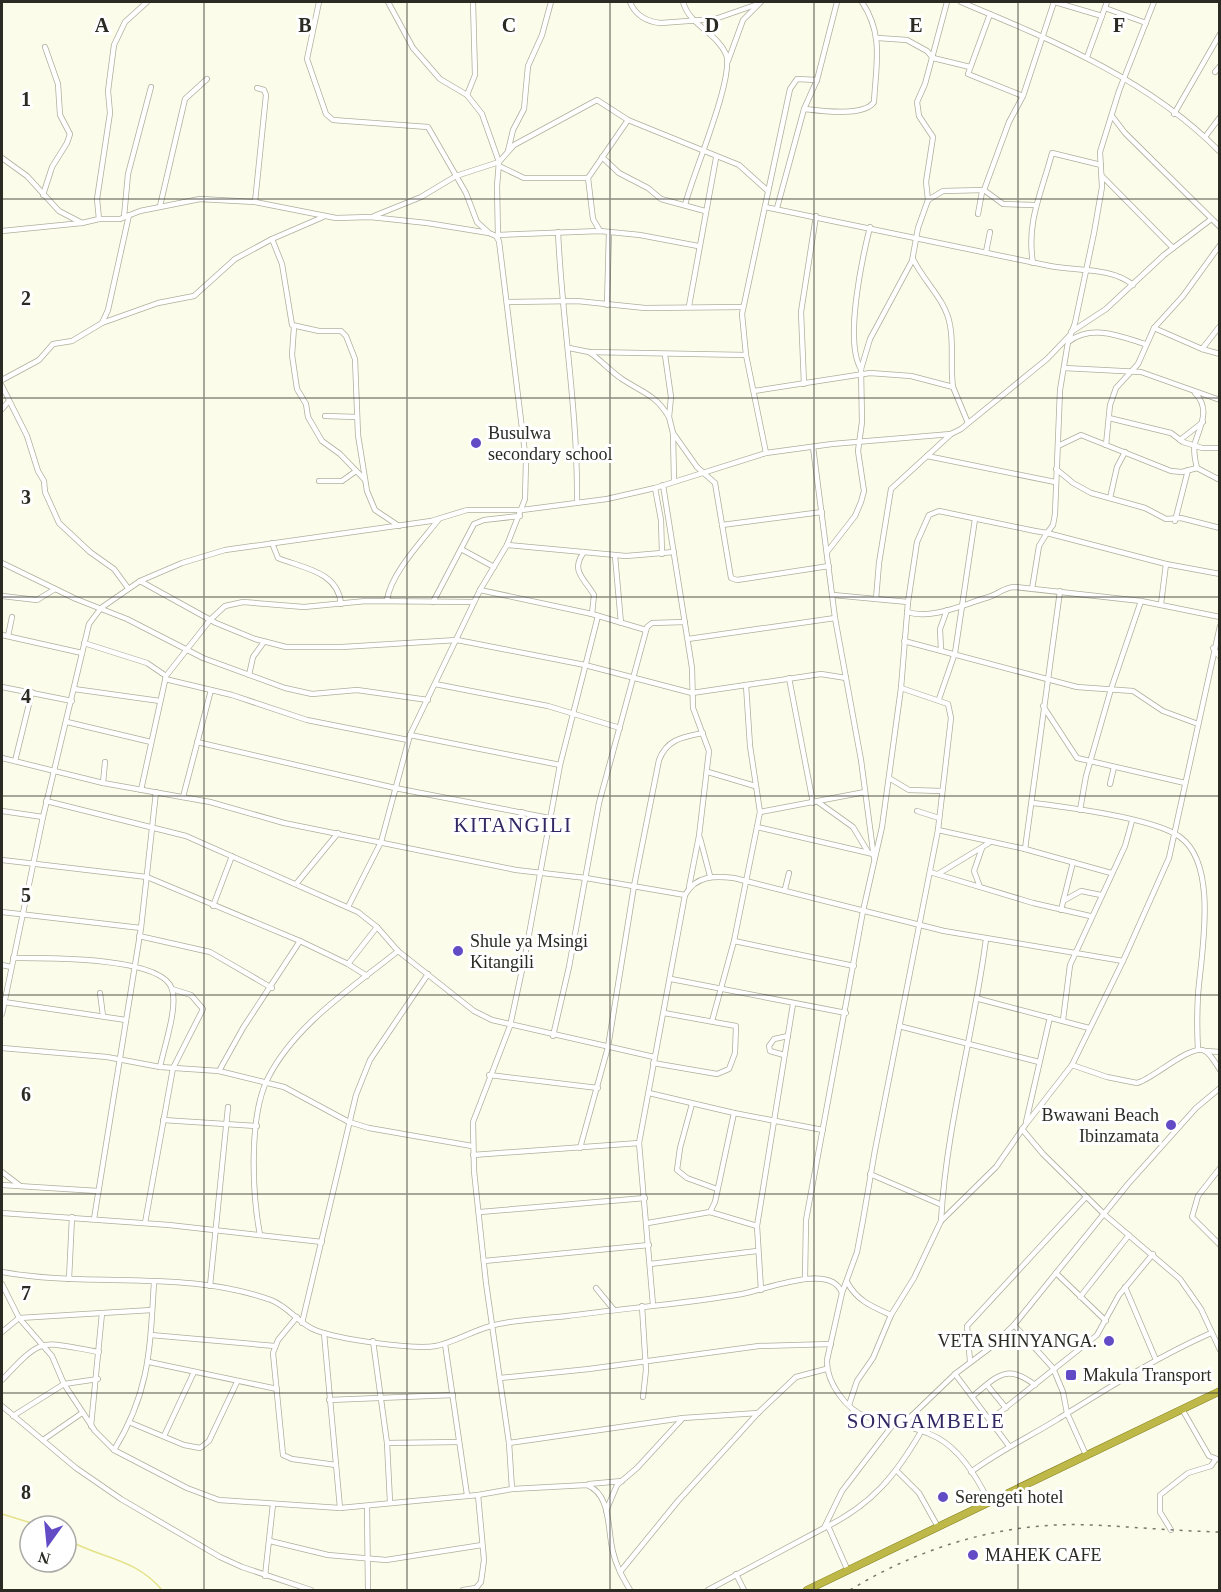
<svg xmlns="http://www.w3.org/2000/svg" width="1221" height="1592" font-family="'Times New Roman',serif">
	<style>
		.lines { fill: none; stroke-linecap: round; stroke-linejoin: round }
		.stream { stroke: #e5e28c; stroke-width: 1.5 }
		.minor-casing { stroke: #afaf9e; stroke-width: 6 }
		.trunk-casing { stroke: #807c1e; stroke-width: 8 }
		.minor { stroke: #fff; stroke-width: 4.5 }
		.trunk { stroke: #beb848; stroke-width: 7 }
		.rail { stroke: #77776c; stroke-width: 1.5; stroke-dasharray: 3 6; stroke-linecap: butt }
		.grid { fill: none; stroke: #2b2b24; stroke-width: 1.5; stroke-opacity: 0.55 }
		.poi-dot { fill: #624bc4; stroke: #fff; stroke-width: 2 }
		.labels { text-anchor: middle; stroke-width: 6; stroke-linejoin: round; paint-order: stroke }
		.poi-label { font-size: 18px; fill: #2b2b24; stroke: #fff; text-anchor: start }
		.quarter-label { font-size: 21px; letter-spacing: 1.5px; fill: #322863; stroke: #fff }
		.grid-label { font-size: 20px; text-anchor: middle; font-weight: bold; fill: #2b2b24; stroke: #fff; stroke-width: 6; stroke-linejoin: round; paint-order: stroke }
	</style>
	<rect width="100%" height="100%" fill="#fcfcea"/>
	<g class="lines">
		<g class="stream">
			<path d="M2,1514L41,1526"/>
			<path d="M66,1539C101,1559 134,1557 162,1590"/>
		</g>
		<defs>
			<g id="minor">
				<path d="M319,2L307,59L326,114L333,120L428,127L466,193L477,222L488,232"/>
				<path d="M388,2L413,48L440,79L467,95L482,114L499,162L497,186L498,237"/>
				<path d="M630,2C635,15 647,22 661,23L715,19L758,4"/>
				<path d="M683,2C690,26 716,32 726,54C735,77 692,176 685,205"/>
				<path d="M961,2C1052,40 1150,80 1220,152"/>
				<path d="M1055,2L1102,16"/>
				<path d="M1105,8L1146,23"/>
				<path d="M990,14L968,74L1023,96"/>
				<path d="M878,38L907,40L927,51L933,58L970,67"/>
				<path d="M1087,57L1107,2"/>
				<path d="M728,61L743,20L761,2"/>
				<path d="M1215,72L1220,66"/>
				<path d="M467,95L475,75L473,2"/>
				<path d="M804,109C821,111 864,117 874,102C876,64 884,35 862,2"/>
				<path d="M1174,114L1220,34"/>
				<path d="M1112,116L1125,133L1220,227"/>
				<path d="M1205,137L1220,117"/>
				<path d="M508,151L513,130L524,109L528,66L542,35L551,2"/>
				<path d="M602,157L619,173L648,188L661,199L705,211"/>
				<path d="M2,158L27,176L59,211L82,223"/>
				<path d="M499,166L524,178H588"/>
				<path d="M1102,176L1173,248"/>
				<path d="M984,190L1003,204L1035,205"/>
				<path d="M43,195L52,167L67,143L70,134L60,115L58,84L45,47"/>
				<path d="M928,200L926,182L933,137L919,116L917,102L925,84L947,2"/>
				<path d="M255,202L266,95L264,90L257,88"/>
				<path d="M160,206L185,99L207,79"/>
				<path d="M765,207L1050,266C1076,271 1112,267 1133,285"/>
				<path d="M777,208L804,109L817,80L837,2"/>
				<path d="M978,214L982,192"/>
				<path d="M374,216L421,197L456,176L499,162L514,145L597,100L628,120L739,165L768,191"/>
				<path d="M124,217L128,174L151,87"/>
				<path d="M99,219L97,199L110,113L108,91L114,45L125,22L147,2"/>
				<path d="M2,231L82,223L99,219H120L140,211L200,199L255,202L336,218L370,217L427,223L489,233L496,236L499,241L526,461L525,499L507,545L480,590L410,735L381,842L348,907"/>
				<path d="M600,231L593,219L588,178L628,120"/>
				<path d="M558,232C562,322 578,411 577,502"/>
				<path d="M498,235L600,231L640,235L698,246"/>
				<path d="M272,239L282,264L292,325L319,331H341L346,336L355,359L358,435L367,491L375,510L399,526"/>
				<path d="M986,252L990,232"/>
				<path d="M913,259C924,282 946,300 950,325C954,345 950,366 953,387"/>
				<path d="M1033,263C1026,221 1042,192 1052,153L1101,165"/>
				<path d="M508,302L577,301L645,308L743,307"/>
				<path d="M607,305L609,232"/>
				<path d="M689,306L716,158"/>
				<path d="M102,323L158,303L194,296L235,259L272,239L323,217"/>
				<path d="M294,327L292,355L297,389L306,404L308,417L322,441L340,454L365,480"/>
				<path d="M1154,328L1202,349L1220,354"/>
				<path d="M1071,332L1106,309L1164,255L1210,220"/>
				<path d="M1068,342C1092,324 1119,336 1145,344"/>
				<path d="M569,348L589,352L746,355"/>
				<path d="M1202,349L1220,326"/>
				<path d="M589,352C601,360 610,371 622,379C643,393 655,394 669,417"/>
				<path d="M665,355L671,397L669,417L673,433L674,481"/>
				<path d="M1064,368L1141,372L1220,400"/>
				<path d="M861,369C844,342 862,259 870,227"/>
				<path d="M2,380L39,360L53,344L72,341L102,323L108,310L129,215"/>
				<path d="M804,384L801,312L816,216"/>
				<path d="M2,386L27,436L38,471L44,481L45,492L59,523L90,552L114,569L128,588"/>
				<path d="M754,391L870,373L911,376L953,387L968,423"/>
				<path d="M1195,393C1211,409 1200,426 1195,443C1193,451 1195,460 1197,468L1220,480"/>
				<path d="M2,409L8,402"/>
				<path d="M325,416L357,417"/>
				<path d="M1109,418L1171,433L1183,442L1202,448H1220"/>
				<path d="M673,433L697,467L715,483L731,578L737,580L829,566"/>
				<path d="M1180,440L1203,422"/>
				<path d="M1106,445L1110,405L1116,388L1138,364L1154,328L1183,296L1220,245"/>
				<path d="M1058,446L1081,435L1171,471L1182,472L1197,468"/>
				<path d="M813,447L835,618L861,760L874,858"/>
				<path d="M766,453L746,355L742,314L790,89L797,79L817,80"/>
				<path d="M927,456L1055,482"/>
				<path d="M1056,469L1073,483L1091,493L1145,508L1166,519L1181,518L1220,528"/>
				<path d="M319,481H342L356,471"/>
				<path d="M663,485L692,668L693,708L709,751L699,836L689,887"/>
				<path d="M655,488L661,520L662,554"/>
				<path d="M1110,498L1117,467L1125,452"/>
				<path d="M1175,521L1188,470"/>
				<path d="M722,525L822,512"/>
				<path d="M272,543L278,558C302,568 338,571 341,604"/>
				<path d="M507,545L626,556L674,552"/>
				<path d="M461,549L494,567"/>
				<path d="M584,552C570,571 584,578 594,595L592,614"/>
				<path d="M827,552L855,516L861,502L864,491L858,451L862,422L861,369L870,339L912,261L918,228L928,200L943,191L984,190L1009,122L1023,96L1054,2"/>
				<path d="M615,556L621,623"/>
				<path d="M2,563L76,599L127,619L203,658L285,688L312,694L357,690L428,700"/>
				<path d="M140,581L216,623L255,639L286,647H342L457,640L585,665L692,693L821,674L846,678"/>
				<path d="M1032,589L1039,546L1047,533L1166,564L1220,574"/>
				<path d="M480,590L592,614L646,630"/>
				<path d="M833,595L908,602"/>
				<path d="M2,596L37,600L55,589"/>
				<path d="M876,599L879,563L891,489L951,434"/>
				<path d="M387,600C391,573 422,541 439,519"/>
				<path d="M433,602L474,524L484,520L520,516"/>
				<path d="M1161,604L1166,564"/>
				<path d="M907,612C933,620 964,604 989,597C999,594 1004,587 1015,587L1141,601L1220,617"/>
				<path d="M598,616L560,765L525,956L510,1026L473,1122L474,1171L486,1283L509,1443L683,1418L758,1413"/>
				<path d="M2,635L82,653"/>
				<path d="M8,636L12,617"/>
				<path d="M688,639L835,618"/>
				<path d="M904,641L1077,687L1133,691L1163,711L1198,724"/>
				<path d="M84,643L147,663L166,676"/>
				<path d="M1213,648L1220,657"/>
				<path d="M941,650L940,629L947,610"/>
				<path d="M249,675L253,657L264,642"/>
				<path d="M789,678L813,803"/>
				<path d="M165,679L232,695L307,720L408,740"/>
				<path d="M435,684L548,706L620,728"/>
				<path d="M2,687L72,701"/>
				<path d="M74,689L160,701"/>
				<path d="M939,699L955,653L975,519"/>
				<path d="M1043,706L1077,758L1185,783"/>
				<path d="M67,722L151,742"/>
				<path d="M410,735L560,765"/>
				<path d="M197,742L395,788L549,818"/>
				<path d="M2,758L103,783L210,802L284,823L516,870L586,878L685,895"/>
				<path d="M15,761L32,692"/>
				<path d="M708,772L755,786"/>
				<path d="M889,778L909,790L942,791"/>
				<path d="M103,783L105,762"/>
				<path d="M1110,784L1114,767"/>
				<path d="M141,790L166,676L210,620L225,606L243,602L304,607L366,601L474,602"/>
				<path d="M183,797L211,690"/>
				<path d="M46,801L186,836L358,912L377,927L398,951L474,1011L492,1020L654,1057"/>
				<path d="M818,802L853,827L868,852"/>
				<path d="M1033,803C1066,807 1154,818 1180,837C1219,865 1201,954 1198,995C1197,1013 1197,1032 1198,1050"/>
				<path d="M1080,810L1086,776L1111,689L1141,601"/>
				<path d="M2,811L43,817"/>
				<path d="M917,811L939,818"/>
				<path d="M760,812L865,792"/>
				<path d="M757,827L873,854"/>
				<path d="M519,828L522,812"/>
				<path d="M938,830L1025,849L1111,873"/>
				<path d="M700,838L710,876"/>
				<path d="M1025,849L1060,591"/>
				<path d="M2,860L147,877L300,941L348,964L367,976"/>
				<path d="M930,872L1033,903L1090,916"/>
				<path d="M938,874L989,843"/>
				<path d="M296,884L338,833"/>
				<path d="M980,887L974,871L982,848"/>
				<path d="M785,889L789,873"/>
				<path d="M1063,901L1081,891L1101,895"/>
				<path d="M213,906L232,856"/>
				<path d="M1061,910L1073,862"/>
				<path d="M2,912L141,928"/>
				<path d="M139,936L210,952L272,988"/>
				<path d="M734,941L854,966"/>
				<path d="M13,958C43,958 162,956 172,989C178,1008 164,1047 160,1067"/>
				<path d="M348,964L377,927"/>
				<path d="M2,965L11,967"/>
				<path d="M671,979L846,1013"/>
				<path d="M100,993L103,1016"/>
				<path d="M979,999L1089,1028"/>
				<path d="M4,1002L126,1020"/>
				<path d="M2,1014L43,817L89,624L101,608L140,581L182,563L225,550L431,521L467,510H522L607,499L655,488L766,453L832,444L951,434L961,429L1047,359L1070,335"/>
				<path d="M1063,1020L1070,965L1125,846L1132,821"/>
				<path d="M712,1021L734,941L760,812L750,746L746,685"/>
				<path d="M899,1026L1039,1062"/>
				<path d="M553,1036L569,967L599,803L647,627L652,623L685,622"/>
				<path d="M2,1048L107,1057L160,1067L219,1071L284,1087L349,1122L369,1128L472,1146"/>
				<path d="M1206,1051L1220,1052"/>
				<path d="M784,1055L770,1051L769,1046L774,1039L788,1036"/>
				<path d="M653,1063L717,1074L729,1069L735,1053L736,1026L664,1013"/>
				<path d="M1072,1065L1107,1077L1137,1083C1152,1080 1191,1043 1205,1051C1211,1054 1216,1064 1220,1070"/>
				<path d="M219,1071L243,1028L300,941"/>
				<path d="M489,1075L598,1088"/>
				<path d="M649,1093L734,1113L823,1130"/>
				<path d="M692,1104L680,1148L677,1170L687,1178L717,1189"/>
				<path d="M163,1120L257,1126"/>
				<path d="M1026,1122L1050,1017"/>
				<path d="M1022,1129L1043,1154L1105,1215L1180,1279L1201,1309L1220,1350"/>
				<path d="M580,1148L608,1047L634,886L659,760C667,739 683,737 703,733"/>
				<path d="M473,1155L639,1143"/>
				<path d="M1220,1168L1198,1196L1192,1217L1220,1245"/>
				<path d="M2,1172L19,1185"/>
				<path d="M870,1174L942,1205"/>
				<path d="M2,1185L98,1191"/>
				<path d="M480,1212L645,1198"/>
				<path d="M710,1212L757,1226"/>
				<path d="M2,1213L169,1225L322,1242"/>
				<path d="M94,1219L141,928L156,792"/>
				<path d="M941,1221C946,1126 974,1033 986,939"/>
				<path d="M145,1223L173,1068L203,1009L191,995L172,989"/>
				<path d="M648,1223L710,1212L715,1202L734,1113"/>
				<path d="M260,1235C252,1193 249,1118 267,1080C294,1025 352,988 398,951"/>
				<path d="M484,1261L649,1245"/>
				<path d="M650,1264L757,1251"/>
				<path d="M2,1272C90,1288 185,1269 271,1300C289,1307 298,1323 315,1330C337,1339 413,1350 436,1346C455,1342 472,1331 491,1326C515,1319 542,1319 567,1316C625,1308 684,1304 742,1294C765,1290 831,1262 842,1293L827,1360C826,1382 846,1410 867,1417C891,1425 915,1425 938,1438C961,1451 978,1479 989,1502"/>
				<path d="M1056,1273L1106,1321"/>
				<path d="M69,1279L72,1217"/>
				<path d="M805,1279L806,1220L863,911L882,827L901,688L908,602L917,542L929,515L939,511L1035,531L1047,533L1053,525L1055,514L1060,390L1068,342L1075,323L1094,233L1102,187L1100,152L1119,91L1154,2"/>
				<path d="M847,1282C857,1301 873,1307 891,1315"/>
				<path d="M2,1284L19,1318L52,1356L64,1384L95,1431L114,1450L187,1488L219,1500L340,1508L478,1495L484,1560L481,1582L476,1588L463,1590"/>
				<path d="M210,1286L228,1107"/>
				<path d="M1125,1287L1156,1360"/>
				<path d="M596,1288L614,1310"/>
				<path d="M761,1290L757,1226L793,1004"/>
				<path d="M842,1293L857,1252L863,1220L875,1150L938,830L951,718L948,704L901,688"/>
				<path d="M1080,1297L1129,1235"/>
				<path d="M653,1305L639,1143L685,895C696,875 715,876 734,878L944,931L1123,961"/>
				<path d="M642,1306L646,1370L643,1397"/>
				<path d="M297,1317L278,1340L273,1353L283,1455L292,1459L336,1465"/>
				<path d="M302,1323L356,1095L370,1060L428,974"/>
				<path d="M1014,1325L1053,1368L1063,1392L1067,1413L1086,1455"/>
				<path d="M2,1332L19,1318L152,1310"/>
				<path d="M324,1333L340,1508"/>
				<path d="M151,1335L275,1346"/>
				<path d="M373,1341L387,1443L390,1502"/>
				<path d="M445,1344L467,1495"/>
				<path d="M970,1361L967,1326L1086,1197"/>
				<path d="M149,1362L277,1389"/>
				<path d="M955,1374L1009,1446"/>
				<path d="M500,1378L589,1369L759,1346L831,1344"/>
				<path d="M2,1380C44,1335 40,1342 99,1352"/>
				<path d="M987,1385L1006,1408"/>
				<path d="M973,1396C997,1376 1007,1363 1035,1385"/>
				<path d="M329,1400L453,1395"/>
				<path d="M849,1405L857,1381L873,1358L891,1315L914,1278L941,1221L996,1167L1026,1124L1072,1065L1123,961L1169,858L1220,626"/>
				<path d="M2,1406L76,1468L121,1499L220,1557L242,1567L311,1590"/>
				<path d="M1182,1409L1209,1456L1220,1460"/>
				<path d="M13,1416L64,1384L98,1379"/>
				<path d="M990,1420L1097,1335L1119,1295L1153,1254"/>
				<path d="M131,1423L184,1445L200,1448L209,1441L237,1382"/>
				<path d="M903,1424L955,1374L991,1347L1014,1325L1128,1184L1196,1108L1220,1088"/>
				<path d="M91,1426L102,1313"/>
				<path d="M164,1436L194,1372"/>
				<path d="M43,1440L82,1413"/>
				<path d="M387,1443L459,1442"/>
				<path d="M509,1443L512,1489"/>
				<path d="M114,1450C150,1392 150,1348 154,1282"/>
				<path d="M897,1471L919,1493L938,1527"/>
				<path d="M971,1472C999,1451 1029,1437 1058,1419C1108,1388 1157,1357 1211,1333"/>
				<path d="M589,1484L622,1481"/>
				<path d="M478,1495L512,1489L587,1485C612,1495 607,1530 613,1552C616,1566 623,1578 630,1590"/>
				<path d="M367,1506L368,1590"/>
				<path d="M606,1511L617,1485L637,1468L682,1419"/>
				<path d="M828,1526L848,1571"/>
				<path d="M824,1528C872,1505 896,1475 922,1430"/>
				<path d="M1171,1530L1160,1512V1495L1188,1473L1211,1466L1215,1460"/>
				<path d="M270,1541L328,1555L386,1560L482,1545"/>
				<path d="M620,1572L678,1501L758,1413L796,1377L826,1369"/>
				<path d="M736,1574L744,1590"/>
				<path d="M265,1576L273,1504"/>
				<path d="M708,1590L824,1528L842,1491L895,1422"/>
			</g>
			<path id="trunk" d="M807,1590L1220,1391"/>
		</defs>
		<use href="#minor" class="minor-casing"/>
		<use href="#trunk" class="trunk-casing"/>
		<use href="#minor" class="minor"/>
		<use href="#trunk" class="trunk"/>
		<path class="rail" d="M850,1590C922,1546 1006,1521 1092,1525C1135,1527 1177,1531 1220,1532"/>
	</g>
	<path class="grid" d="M204,2V1590M407,2V1590M610,2V1590M814,2V1590M1018,2V1590M2,199H1220M2,398H1220M2,597H1220M2,796H1220M2,995H1220M2,1194H1220M2,1393H1220"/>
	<g class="poi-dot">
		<circle cx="476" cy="443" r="6"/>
		<circle cx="458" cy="951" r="6"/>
		<circle cx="1171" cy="1125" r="6"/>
		<circle cx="1109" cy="1341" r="6"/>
		<rect x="1065" y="1369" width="12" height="12" rx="3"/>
		<circle cx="943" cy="1497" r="6"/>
		<circle cx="973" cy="1555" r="6"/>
	</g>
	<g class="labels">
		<g class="poi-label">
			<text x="488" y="439">Busulwa<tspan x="488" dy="21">secondary school</tspan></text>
			<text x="470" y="947">Shule ya Msingi<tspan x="470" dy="21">Kitangili</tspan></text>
			<text x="1159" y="1121" text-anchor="end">Bwawani Beach<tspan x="1159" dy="21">Ibinzamata</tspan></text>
			<text x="1097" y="1347" text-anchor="end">VETA SHINYANGA.</text>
			<text x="1083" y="1381">Makula Transport</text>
			<text x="955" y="1503">Serengeti hotel</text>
			<text x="985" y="1561">MAHEK CAFE</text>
		</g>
		<g class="quarter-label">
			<text x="513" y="832">KITANGILI</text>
			<text x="926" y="1428">SONGAMBELE</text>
		</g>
	</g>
	<g class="grid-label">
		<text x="102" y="32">A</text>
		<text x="305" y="32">B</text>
		<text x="509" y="32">C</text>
		<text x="712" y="32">D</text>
		<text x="916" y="32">E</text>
		<text x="1119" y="32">F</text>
		<text x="26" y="106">1</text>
		<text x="26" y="305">2</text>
		<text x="26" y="504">3</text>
		<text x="26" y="703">4</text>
		<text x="26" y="902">5</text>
		<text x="26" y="1101">6</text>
		<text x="26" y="1300">7</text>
		<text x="26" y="1499">8</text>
	</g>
	<rect width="1221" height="1592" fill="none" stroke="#2b2b24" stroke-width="6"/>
	<g transform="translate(48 1544) rotate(195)"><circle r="28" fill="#ffffff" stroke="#aaaaa7" stroke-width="1.5"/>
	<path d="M0-4.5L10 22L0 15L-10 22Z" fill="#624bc4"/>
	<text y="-9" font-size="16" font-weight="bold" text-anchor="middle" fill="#2b2b24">N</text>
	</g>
</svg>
